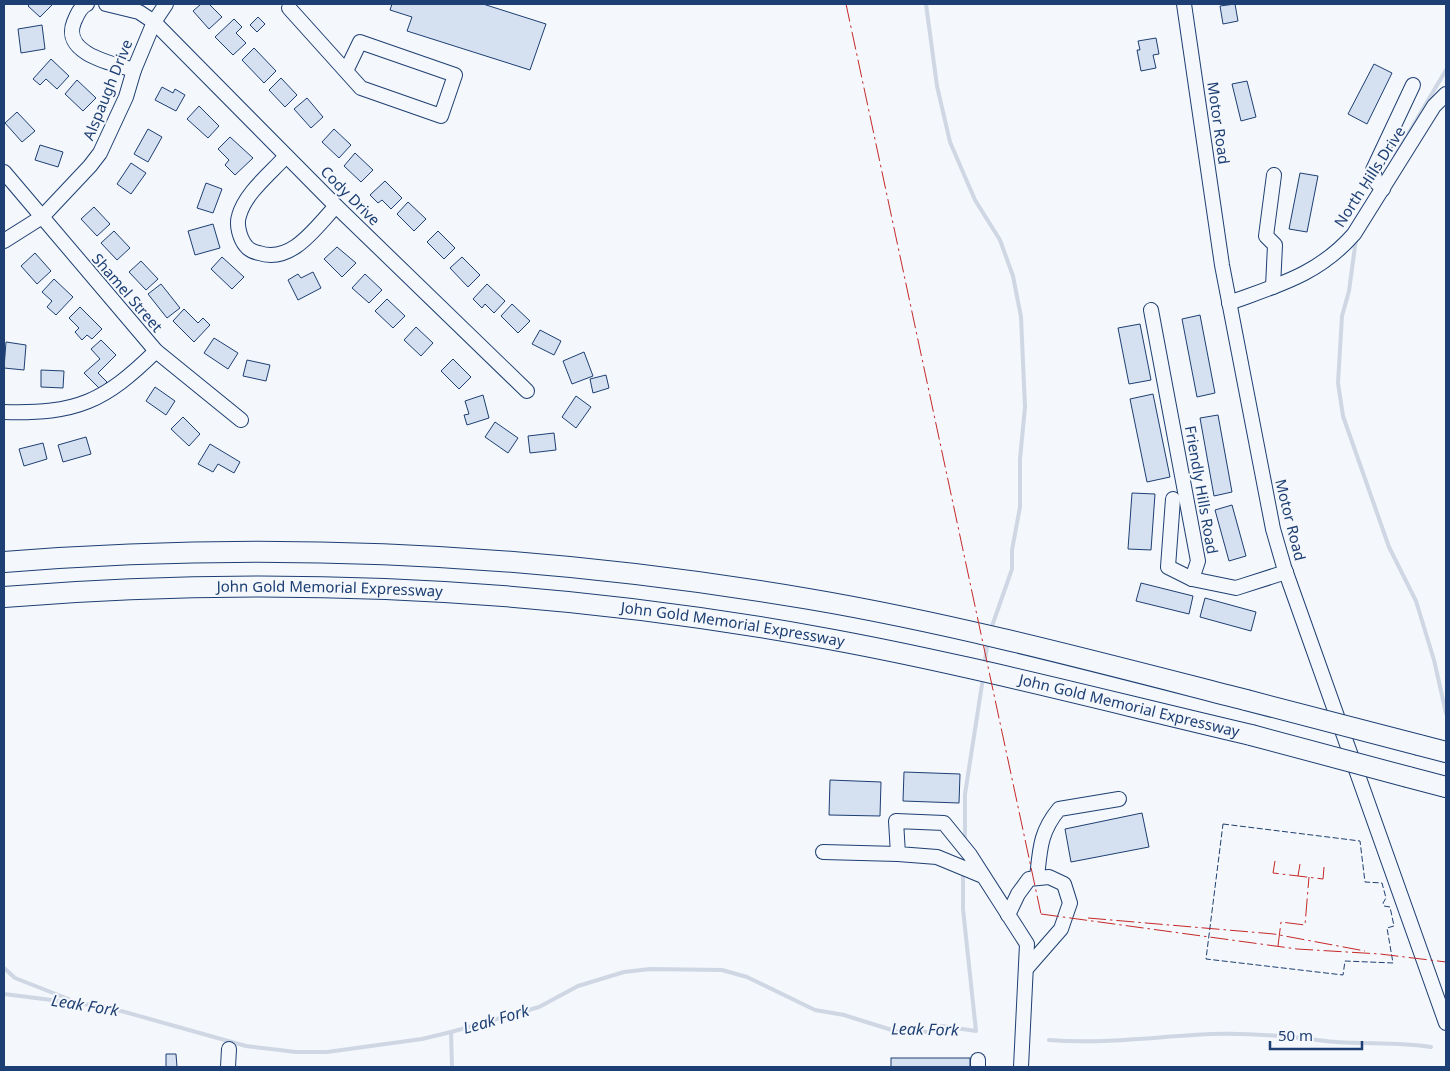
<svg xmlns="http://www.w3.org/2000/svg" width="1450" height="1071" font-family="'Noto Sans',sans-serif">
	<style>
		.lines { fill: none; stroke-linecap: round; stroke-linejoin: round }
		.stream { stroke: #cfd7e4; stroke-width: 4 }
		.building { fill: #d5e0f0; stroke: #1d3f73 }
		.minor-casing { stroke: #1d3f73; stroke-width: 16 }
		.highway-casing { stroke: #1d3f73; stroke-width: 22 }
		.minor { stroke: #f4f7fb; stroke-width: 14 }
		.highway { stroke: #f4f7fb; stroke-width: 20 }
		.highway-bridge-casing { stroke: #1d3f73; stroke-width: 22; stroke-linecap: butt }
		.highway-bridge { stroke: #f4f7fb; stroke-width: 20 }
		.fence { stroke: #1d3f73; stroke-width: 1; stroke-dasharray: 6 2.5; stroke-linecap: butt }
		.power { stroke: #c62828; stroke-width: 1; stroke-dasharray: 18 4 2.5 4; stroke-linecap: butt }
		.labels { text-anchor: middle; stroke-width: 4; stroke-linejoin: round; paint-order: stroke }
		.street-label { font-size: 15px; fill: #1d3f73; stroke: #f4f7fb }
		.water-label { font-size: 16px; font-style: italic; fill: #1d3f73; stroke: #f4f7fb }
	</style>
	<rect width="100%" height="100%" fill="#f4f7fb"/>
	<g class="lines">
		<g class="stream">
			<path d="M926,4L937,86L950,142L975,200L1000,240L1013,276L1021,317L1025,407L1020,459V507L1012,550V569L991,629"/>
			<path d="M1395,156L1446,70"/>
			<path d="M1356,239L1349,291L1342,316L1338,383L1343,416L1389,547L1416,601L1434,660L1446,713"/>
			<path d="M984,666L988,641"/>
			<path d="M965,842V794L983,678"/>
			<path d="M4,968L15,978L71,1000"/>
			<path d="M4,994L107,1007L246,1046L296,1052H327L422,1039L451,1032L539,1007L578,986L624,972L650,969L722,970L747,977L815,1010L844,1015L895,1031L929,1032L942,1026L976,1031L963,909V871"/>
			<path d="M451,1032L452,1067"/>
			<path d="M1049,1040C1097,1044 1145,1038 1193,1035C1237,1032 1281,1035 1325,1041C1360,1045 1395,1041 1431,1047"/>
		</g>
	</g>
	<g class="building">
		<path d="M30,4H53L40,17L28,6Z"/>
		<path d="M201,4H209L222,17L209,29L193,11Z"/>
		<path d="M392,4H483L546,24L530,70L407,31L412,17L390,10Z"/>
		<path d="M1235,4L1238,21L1223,24L1220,6Z"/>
		<path d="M258,17L265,24L257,32L250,25Z"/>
		<path d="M234,19L242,27L236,33L246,43L233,55L215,37Z"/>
		<path d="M42,25L45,49L21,53L18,29Z"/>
		<path d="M1156,38L1159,54L1153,55L1156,68L1141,71L1137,50H1140L1138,41Z"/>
		<path d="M254,48L276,71L264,83L242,60Z"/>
		<path d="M51,59L69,76L57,89L46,79L40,85L33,79Z"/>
		<path d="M1374,64L1392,73L1367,124L1348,114Z"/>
		<path d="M281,78L297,95L285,107L269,90Z"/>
		<path d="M77,80L96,98L83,111L65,94Z"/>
		<path d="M1247,81L1256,117L1241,121L1232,84Z"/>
		<path d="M162,87L173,93L175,89L185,95L176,111L155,100Z"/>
		<path d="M307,98L323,117L311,128L294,109Z"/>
		<path d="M199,106L219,126L208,138L187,119Z"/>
		<path d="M17,112L35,131L22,142L5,123Z"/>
		<path d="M148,129L162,137L148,162L134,154Z"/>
		<path d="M334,129L351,145L339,158L322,142Z"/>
		<path d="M230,137L253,158L235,175L225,165L229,160L218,149Z"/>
		<path d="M40,145L63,152L58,167L35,160Z"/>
		<path d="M355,153L373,170L361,182L344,166Z"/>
		<path d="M131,163L146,173L131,194L117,184Z"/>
		<path d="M1300,173L1318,176L1307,232L1289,229Z"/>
		<path d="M385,181L402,198L391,209L382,200L378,203L370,195Z"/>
		<path d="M206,183L222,189L213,213L197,208Z"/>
		<path d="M408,202L426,219L414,231L397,214Z"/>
		<path d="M94,207L110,224L97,236L81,219Z"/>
		<path d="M213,224L220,248L195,255L188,231Z"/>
		<path d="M114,231L130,248L117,260L101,243Z"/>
		<path d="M438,231L455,248L444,259L427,242Z"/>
		<path d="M337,247L356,263L342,277L324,259Z"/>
		<path d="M35,253L51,271L37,284L21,266Z"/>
		<path d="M222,257L244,277L232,289L211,269Z"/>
		<path d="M462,257L480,275L468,287L450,268Z"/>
		<path d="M141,261L158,279L146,290L129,272Z"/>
		<path d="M313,272L321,288L298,300L288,280L298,274L301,278Z"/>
		<path d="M365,274L382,290L369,303L352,288Z"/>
		<path d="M54,279L73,297L56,315L47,307L52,301L42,292Z"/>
		<path d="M161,284L180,308L167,318L148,294Z"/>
		<path d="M487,284L505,301L494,313L485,304L482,308L473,299Z"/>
		<path d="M387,299L405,316L393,328L375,311Z"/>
		<path d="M512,304L530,321L518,333L501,316Z"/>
		<path d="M80,307L102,329L92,339L87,335L82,340L75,332L79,328L69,318Z"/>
		<path d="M184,309L198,323L203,318L210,325L194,342L173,321Z"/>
		<path d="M1200,315L1215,393L1197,397L1182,319Z"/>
		<path d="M1140,324L1151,380L1129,384L1118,328Z"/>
		<path d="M416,327L433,343L421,356L404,340Z"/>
		<path d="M540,330L561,341L554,355L532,344Z"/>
		<path d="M214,338L238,353L228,369L204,353Z"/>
		<path d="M101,340L116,355L98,373L107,382L100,389L84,373L100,359L91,349Z"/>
		<path d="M6,342L26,345L24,370L4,368Z"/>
		<path d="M584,352L593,376L572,384L563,361Z"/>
		<path d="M453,359L471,377L459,389L441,371Z"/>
		<path d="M247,360L270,365L266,381L243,376Z"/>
		<path d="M41,370L64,371L63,388L41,387Z"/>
		<path d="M606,375L609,388L593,393L590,379Z"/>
		<path d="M155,387L175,401L166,415L146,401Z"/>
		<path d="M1153,394L1170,477L1147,482L1130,399Z"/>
		<path d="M483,395L489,418L467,425L464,415L469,414L465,401Z"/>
		<path d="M576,396L591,407L576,428L562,417Z"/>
		<path d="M1218,415L1232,492L1214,496L1200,418Z"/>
		<path d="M183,417L200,434L189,446L171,429Z"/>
		<path d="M495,422L518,438L508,453L485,437Z"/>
		<path d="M554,433L556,450L530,453L528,436Z"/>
		<path d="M86,437L91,454L63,462L58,445Z"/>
		<path d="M43,443L47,459L24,466L19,449Z"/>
		<path d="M210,444L240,462L234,473L218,464L213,472L198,464Z"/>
		<path d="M1132,493L1155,494L1151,550L1128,549Z"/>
		<path d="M1232,505L1246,556L1229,561L1215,510Z"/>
		<path d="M1141,583L1193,596L1189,614L1136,601Z"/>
		<path d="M1205,598L1256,612L1251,631L1200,617Z"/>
		<path d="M904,772L960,774L959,803L903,801Z"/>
		<path d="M830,780L881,782L880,816L829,815Z"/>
		<path d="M1142,813L1149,847L1071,862L1065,829Z"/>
		<path d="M166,1054H176L177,1067H143H166Z"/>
		<rect x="891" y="1058" width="79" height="9"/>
	</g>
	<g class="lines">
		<defs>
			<g id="minor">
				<path d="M87,4C80,7 77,15 74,22C61,54 114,64 134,70"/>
				<path d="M106,4L139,12L154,22L336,206L527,391"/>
				<path d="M1184,4L1222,265L1273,529L1284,567L1446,1023"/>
				<path d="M289,8L361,88L441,116L455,75L360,42L346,71"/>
				<path d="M286,156C271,173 245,193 239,216C236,225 240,239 246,246C249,250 254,252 259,253C292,264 316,227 336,206"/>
				<path d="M4,172L156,351L241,420"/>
				<path d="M1383,189L1376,182L1373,170L1413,85"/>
				<path d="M4,241L42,217L90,166L100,153L126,97L134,70L154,22L166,4"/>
				<path d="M1273,287L1275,245L1266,236L1274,175"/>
				<path d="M1229,303C1278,285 1318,275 1354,234L1434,106L1446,94"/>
				<path d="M1151,310L1198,561L1192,579L1236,588L1286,572"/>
				<path d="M4,412C77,414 104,402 156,351"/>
				<path d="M1173,499L1168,567L1192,579"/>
				<path d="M823,852L898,854"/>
				<path d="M983,876L937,857L898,854L896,821L944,823L970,855L1027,944L1021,1067"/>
				<path d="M1037,878C1040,849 1040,832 1059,809L1119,799"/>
				<path d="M1008,915L1018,894L1029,879L1049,877L1064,884L1070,903L1061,929L1026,969"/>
				<path d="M228,1067L229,1049"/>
				<path d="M978,1067V1060"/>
			</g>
			<g id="highway">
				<path d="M4,562C272,540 544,554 809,599C956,624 1101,663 1246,700"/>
				<path id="s1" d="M4,597C273,575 546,588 812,636C959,662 1105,701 1251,735"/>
				<path d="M1419,745L1446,752"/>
				<path d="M1408,777L1446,787"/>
			</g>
		</defs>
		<use href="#minor" class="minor-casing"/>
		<use href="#highway" class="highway-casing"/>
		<use href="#minor" class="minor"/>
		<use href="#highway" class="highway"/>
		<defs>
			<g id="highway-bridge">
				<path d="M1246,700L1419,745"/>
				<path d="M1251,735L1408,777"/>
			</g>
		</defs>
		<use href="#highway-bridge" class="highway-bridge-casing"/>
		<use href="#highway-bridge" class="highway-bridge"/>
		<path class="fence" d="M1223,824L1360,841L1365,882L1382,883L1386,898L1383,903L1384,906L1390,907L1394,926L1387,928L1393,963L1345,961L1343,975L1206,959Z"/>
		<g class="power">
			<path d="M846,4L1041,914"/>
			<path d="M1275,861L1273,873L1323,879L1324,867"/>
			<path d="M1298,876L1300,864"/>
			<path d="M1041,914L1297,949L1380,954L1446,962"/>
			<path d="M1088,918L1274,934L1365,951"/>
			<path d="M1278,946L1281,922L1305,925L1309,877"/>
		</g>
	</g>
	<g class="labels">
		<g class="street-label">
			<text transform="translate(108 90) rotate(-68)" y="5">Alspaugh Drive</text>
			<text transform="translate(1218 123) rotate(82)" y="5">Motor Road</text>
			<text transform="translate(1370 177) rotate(-57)" y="5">North Hills Drive</text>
			<text transform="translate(350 196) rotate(45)" y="5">Cody Drive</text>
			<text transform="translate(127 293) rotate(49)" y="5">Shamel Street</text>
			<text transform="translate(1201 490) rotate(80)" y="5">Friendly Hills Road</text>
			<text transform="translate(1290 520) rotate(76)" y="5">Motor Road</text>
			<text dy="5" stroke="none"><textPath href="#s1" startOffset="326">John Gold Memorial Expressway</textPath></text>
			<text dy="5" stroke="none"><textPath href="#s1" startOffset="731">John Gold Memorial Expressway</textPath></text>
			<text dy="5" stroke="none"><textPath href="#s1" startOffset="1136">John Gold Memorial Expressway</textPath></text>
		</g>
		<g class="water-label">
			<text transform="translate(85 1005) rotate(9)" y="6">Leak Fork</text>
			<text transform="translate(496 1019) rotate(-16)" y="6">Leak Fork</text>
			<text transform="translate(925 1029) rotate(1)" y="6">Leak Fork</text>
		</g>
	</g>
	<rect width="1450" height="1071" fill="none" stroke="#1d3f73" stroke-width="10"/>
	<path d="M1270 1041v8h92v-8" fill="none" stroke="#1d3f73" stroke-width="2.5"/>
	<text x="1278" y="1041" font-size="15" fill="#1d3f73" stroke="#f4f7fb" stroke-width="4" paint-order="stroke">50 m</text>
</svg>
